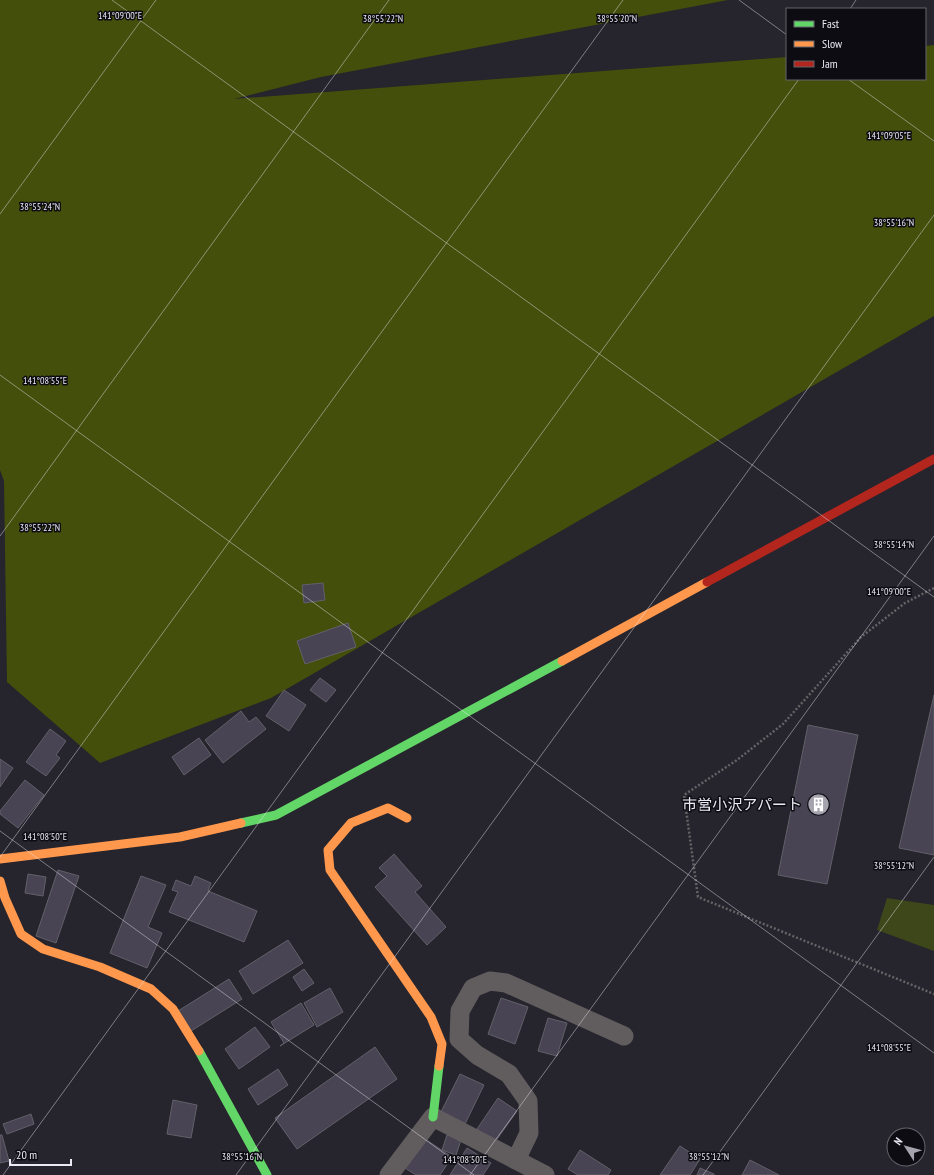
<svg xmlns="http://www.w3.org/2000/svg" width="934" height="1175" font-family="'PT Sans Narrow','Noto Sans JP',sans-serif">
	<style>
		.green { fill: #3e471a }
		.forest { fill: #444f0b }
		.building { fill: #484454; stroke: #626068 }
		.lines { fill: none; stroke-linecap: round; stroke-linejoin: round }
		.path { stroke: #666366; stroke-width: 2.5; stroke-dasharray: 2 2; stroke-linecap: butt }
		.street { stroke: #615d5f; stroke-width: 19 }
		.fast { stroke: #63d668; stroke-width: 9 }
		.slow { stroke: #ff974d; stroke-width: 9 }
		.jam { stroke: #b3261e; stroke-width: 9 }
		.ticks { fill: none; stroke: #eae9f4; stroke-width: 1; stroke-opacity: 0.45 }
		.labels { text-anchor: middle; stroke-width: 3; stroke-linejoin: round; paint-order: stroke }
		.poi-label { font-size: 15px; fill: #eae9f4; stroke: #0d0c12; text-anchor: end }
		.ticks-label { font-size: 10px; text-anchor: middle; fill: #eae9f4; stroke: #0d0c12; stroke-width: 3; stroke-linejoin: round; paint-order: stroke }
	</style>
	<rect width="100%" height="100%" fill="#26242c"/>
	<path class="green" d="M887,898L934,905V951L877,930Z"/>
	<path class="forest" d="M0,0H728L321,77L234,99L787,57V79H925V46L934,45V316L271,698L100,763L7,682L4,481L0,470Z"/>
	<g class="building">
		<path d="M323,583L325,600L304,603L302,585Z"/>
		<path d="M348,623L356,647L305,664L297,641Z"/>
		<path d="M320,678L336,690L326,702L310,690Z"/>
		<path d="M284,690L306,705L289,731L266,716Z"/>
		<path d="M934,695V855L899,848Z"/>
		<path d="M241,711L249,722L256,717L266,729L223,763L205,740Z"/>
		<path d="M808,725L858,735L827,884L778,875Z"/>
		<path d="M50,729L66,741L56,755L60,758L46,776L26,762Z"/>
		<path d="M199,738L211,755L184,775L172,757Z"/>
		<path d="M0,759L13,768L0,787Z"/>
		<path d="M25,780L44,795L18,828L0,814V811Z"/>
		<path d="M394,854L422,886L415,892L446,927L427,945L375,887L387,876L379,868Z"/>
		<path d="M58,870L79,876L56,943L36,936Z"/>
		<path d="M28,874L46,877L43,896L25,893Z"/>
		<path d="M141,876L166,885L148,927L162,933L147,968L110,953Z"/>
		<path d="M195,876L211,883L208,891L257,911L244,942L169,912L178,892L172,890L176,880L191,886Z"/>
		<path d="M288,940L303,963L253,994L239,971Z"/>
		<path d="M304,969L314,983L302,991L293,977Z"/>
		<path d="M229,979L242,999L191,1031L178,1011Z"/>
		<path d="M330,988L343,1012L317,1027L304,1003Z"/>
		<path d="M501,998L528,1007L515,1044L488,1034Z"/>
		<path d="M301,1003L314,1025L280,1046L284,1043L271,1022Z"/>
		<path d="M548,1018L567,1023L557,1056L538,1051Z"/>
		<path d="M255,1027L270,1047L239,1069L225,1049Z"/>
		<path d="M375,1047L397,1079L297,1149L275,1118Z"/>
		<path d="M278,1069L288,1085L258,1105L248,1089Z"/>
		<path d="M460,1074L484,1085L465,1124L441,1112Z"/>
		<path d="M498,1098L517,1111L495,1142L477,1129Z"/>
		<path d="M173,1100L197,1105L191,1138L167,1134Z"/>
		<path d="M31,1114L34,1124L7,1134L3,1124Z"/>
		<path d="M0,1135H2L9,1161L0,1163Z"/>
		<path d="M447,1135L461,1140L456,1155L442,1150Z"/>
		<path d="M425,1139L452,1157L440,1175H416L405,1168Z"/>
		<path d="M680,1146L700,1159L690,1175H660Z"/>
		<path d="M467,1148L491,1163L483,1175H450Z"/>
		<path d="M580,1150L611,1170L608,1175H578L568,1169Z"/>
		<path d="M750,1160L779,1175H742Z"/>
		<path d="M700,1168L714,1174V1175H697Z"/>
	</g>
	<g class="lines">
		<path class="path" d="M934,588L905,603L861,637L783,724L737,760L684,795L698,897L934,994"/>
		<g class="street">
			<path d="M516,1160L529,1133L528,1101L509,1074L477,1055L459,1039L460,1011L473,988L490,981L506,983L624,1036"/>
			<path d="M389,1175L433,1117L545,1175"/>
		</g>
		<g class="fast">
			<path d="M241,823L276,815L562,661"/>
			<path d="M199,1051L267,1175"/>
			<path d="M433,1117L439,1066"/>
		</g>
		<g class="slow">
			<path d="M562,661L707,582"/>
			<path d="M407,818L388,808L351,823L328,850L330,870L431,1017L442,1044L439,1066"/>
			<path d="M0,859L180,837L241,823"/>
			<path d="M0,881L5,898L21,934L43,949L100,967L151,989L173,1009L199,1051"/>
		</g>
		<path class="jam" d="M707,582L934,459"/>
	</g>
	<path class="ticks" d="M112,0L934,597M739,0L787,35M850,9L856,0M848,79L934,141M0,214L156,0M0,375L934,1053M0,536L389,0M0,831L474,1175M0,857L623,0M3,1175L799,79M236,1175L934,215M470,1175L934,536M703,1175L934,857"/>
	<defs>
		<symbol id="building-disc" viewBox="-11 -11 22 22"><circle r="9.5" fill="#a5a4ae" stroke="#0d0c12"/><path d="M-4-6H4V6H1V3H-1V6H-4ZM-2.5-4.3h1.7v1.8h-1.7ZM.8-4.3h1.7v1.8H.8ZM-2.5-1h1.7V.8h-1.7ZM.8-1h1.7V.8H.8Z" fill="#fff"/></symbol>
	</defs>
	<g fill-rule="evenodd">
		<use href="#building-disc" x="806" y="792" width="25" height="25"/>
	</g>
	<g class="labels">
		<g class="poi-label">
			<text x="802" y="810">市営小沢アパート</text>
		</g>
	</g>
	<g class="ticks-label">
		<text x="120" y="19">141°09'00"E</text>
		<text x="383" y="22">38°55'22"N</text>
		<text x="617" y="22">38°55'20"N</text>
		<text x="889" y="139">141°09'05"E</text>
		<text x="40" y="210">38°55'24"N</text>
		<text x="894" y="226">38°55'16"N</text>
		<text x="45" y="384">141°08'55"E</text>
		<text x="40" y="531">38°55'22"N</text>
		<text x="894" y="548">38°55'14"N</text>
		<text x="889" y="595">141°09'00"E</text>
		<text x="45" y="840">141°08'50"E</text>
		<text x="894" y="869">38°55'12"N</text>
		<text x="889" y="1051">141°08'55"E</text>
		<text x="242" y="1160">38°55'16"N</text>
		<text x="709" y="1160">38°55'12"N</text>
		<text x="465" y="1163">141°08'50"E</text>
	</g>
	<rect x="786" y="8" width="140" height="72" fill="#0d0c12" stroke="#65646c"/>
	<rect x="794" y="21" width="20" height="6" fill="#63d668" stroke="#65646c"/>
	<text x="822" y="28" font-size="12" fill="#eae9f4">Fast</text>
	<rect x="794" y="41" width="20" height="6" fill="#ff974d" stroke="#65646c"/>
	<text x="822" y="48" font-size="12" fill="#eae9f4">Slow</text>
	<rect x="794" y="61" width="20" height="6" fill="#b3261e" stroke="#65646c"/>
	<text x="822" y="68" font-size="12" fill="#eae9f4">Jam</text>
	<g transform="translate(906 1147) rotate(306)"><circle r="19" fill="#0d0c12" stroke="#65646c"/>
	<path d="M0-3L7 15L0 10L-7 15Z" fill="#a5a4ae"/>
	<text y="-6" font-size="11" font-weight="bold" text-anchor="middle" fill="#eae9f4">N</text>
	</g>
	<path d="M10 1159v6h61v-6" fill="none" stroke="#eae9f4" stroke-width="2"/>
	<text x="16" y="1159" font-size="12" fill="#eae9f4" stroke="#0d0c12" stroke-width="3" paint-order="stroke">20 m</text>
</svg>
